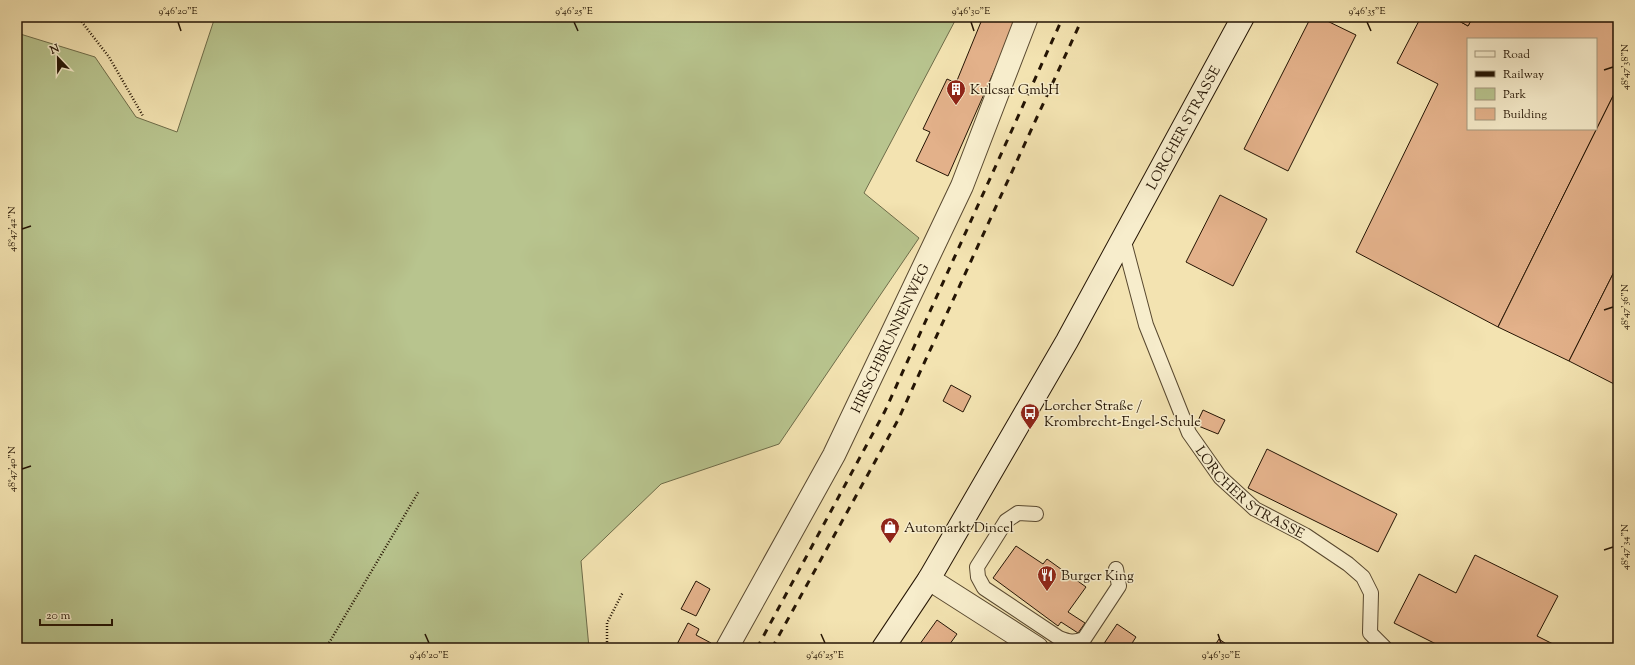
<svg xmlns="http://www.w3.org/2000/svg" width="1635" height="665" font-family="'Sorts Mill Goudy',serif">
	<style>
		.green { fill: #b8c48e; stroke: #6e6c49 }
		.building { fill: #e3b18a; stroke: #251504; fill-rule: evenodd }
		.lines { fill: none; stroke-linecap: round; stroke-linejoin: round }
		.lane-casing { stroke: #58482f; stroke-width: 16 }
		.street-casing { stroke: #58482f; stroke-width: 24 }
		.secondary-casing { stroke: #251504; stroke-width: 24 }
		.path { stroke: #251504; stroke-width: 2.5; stroke-dasharray: 1 2; stroke-linecap: butt }
		.lane { stroke: #f7edcc; stroke-width: 14 }
		.street { stroke: #f7edcc; stroke-width: 22 }
		.secondary { stroke: #f7edcc; stroke-width: 22 }
		.rail { stroke: #251504; stroke-width: 3; stroke-dasharray: 7 7; stroke-linecap: butt }
		.ticks { fill: none; stroke: #251504; stroke-width: 1.5 }
		.labels { text-anchor: middle; stroke-width: 3; stroke-linejoin: round; paint-order: stroke }
		.poi-label { font-size: 14px; fill: #251504; stroke: #f7edcc; text-anchor: start }
		.street-label { font-size: 14px; fill: #251504; stroke: #f7edcc }
		.neatline { fill: none; stroke: #251504; stroke-width: 1.5 }
		.ticks-label { font-size: 10px; text-anchor: middle; fill: #251504 }
	</style>
	<rect width="100%" height="100%" fill="#f3e3b1"/>
	<filter id="stains"><feTurbulence type="fractalNoise" baseFrequency=".005" numOctaves="4"/><feColorMatrix values="0 0 0 0 .2 0 0 0 0 .09 0 0 0 0 .02 0 0 0 .5 -.17"/></filter>
	<radialGradient id="worn" r=".72"><stop offset=".6" stop-color="#630" stop-opacity="0"/><stop offset="1" stop-color="#630" stop-opacity=".3"/></radialGradient>
	<path class="green" d="M215,17H957L864,193L919,238L779,444L661,484L581,561L589,648H17V33L95,57L136,117L177,132Z"/>
	<g class="building">
		<path d="M983,17H1015L1006,44L948,176L916,161L930,132L923,129L947,79L956,83Z"/>
		<path d="M1311,17H1319L1356,35L1288,171L1244,149Z"/>
		<path d="M1421,17H1452L1468,26L1473,17H1618V86L1498,327L1356,252L1438,84L1397,63ZM1468,39H1596V129H1468Z"/>
		<path d="M1452,17H1473L1468,26Z"/>
		<path d="M1618,86V264L1569,361L1498,327Z"/>
		<path d="M1220,195L1267,219L1233,286L1186,262Z"/>
		<path d="M1618,264V386L1569,361Z"/>
		<path d="M951,385L971,396L963,412L943,401Z"/>
		<path d="M1203,410L1225,420L1218,434L1196,425Z"/>
		<path d="M1267,449L1397,514L1378,552L1248,488Z"/>
		<path d="M1016,546L1043,564L1047,559L1086,587L1068,612L1085,623L1078,633L1061,622L1058,626L993,578Z"/>
		<path d="M1475,555L1558,596L1537,636L1561,648H1444L1394,623L1419,574L1456,593Z"/>
		<path d="M696,581L710,589L696,616L681,609Z"/>
		<path d="M937,620L957,634L947,648H917Z"/>
		<path d="M688,623L699,629L696,635L711,643L708,648H675Z"/>
		<path d="M1117,624L1136,637L1129,648H1101Z"/>
		<path d="M1219,639L1232,648H1213Z"/>
	</g>
	<g class="lines">
		<defs>
			<g id="lane">
				<path id="s1" d="M1123,238L1146,325L1189,433L1220,477L1255,509L1305,535L1348,564L1363,577L1371,593L1370,633L1385,648"/>
				<path d="M1036,514L1018,513L1006,521L977,567L978,577L984,588L1059,638C1069,642 1074,643 1084,639L1119,586L1116,569"/>
			</g>
			<g id="street">
				<path d="M929,579L1037,648"/>
				<path id="s2" d="M727,648L834,455L962,186L1027,17"/>
			</g>
			<g id="secondary">
				<path id="s3" d="M883,648L929,579L1067,341L1243,17"/>
			</g>
		</defs>
		<use href="#lane" class="lane-casing"/>
		<use href="#street" class="street-casing"/>
		<use href="#secondary" class="secondary-casing"/>
		<g class="path">
			<path d="M78,17L109,57L143,116"/>
			<path d="M326,648L419,491"/>
			<path d="M607,648V623L623,592"/>
		</g>
		<use href="#lane" class="lane"/>
		<use href="#street" class="street"/>
		<use href="#secondary" class="secondary"/>
		<g class="rail">
			<path d="M757,648L885,411L1063,17"/>
			<path d="M772,648L898,420L1083,17"/>
		</g>
	</g>
	<path class="ticks" d="M178,22L181,31M574,22L578,31M971,22L974,31M1367,22L1371,31M1604,70L1613,67M22,229L31,226M1604,310L1613,307M22,469L31,466M1604,550L1613,547M425,634L429,643M821,634L825,643M1218,634L1221,643"/>
	<defs>
		<symbol id="building-pin" viewBox="-11 -11 22 30"><path d="M0 17L-7.5 6A9.5 9.5 0 1 1 7.5 6Z" fill="#8f2418" stroke="#f7edcc"/><path d="M-4-6H4V6H1V3H-1V6H-4ZM-2.5-4.3h1.7v1.8h-1.7ZM.8-4.3h1.7v1.8H.8ZM-2.5-1h1.7V.8h-1.7ZM.8-1h1.7V.8H.8Z" fill="#fff"/></symbol>
		<symbol id="bus-pin" viewBox="-11 -11 22 30"><path d="M0 17L-7.5 6A9.5 9.5 0 1 1 7.5 6Z" fill="#8f2418" stroke="#f7edcc"/><path d="M-5-6H5V4H4V6H2V4H-2V6H-4V4H-5ZM-3.5-4V0h7V-4ZM-3.5 1.2v1.5H-2V1.2ZM2 1.2v1.5H3.5V1.2Z" fill="#fff"/></symbol>
		<symbol id="shop-pin" viewBox="-11 -11 22 30"><path d="M0 17L-7.5 6A9.5 9.5 0 1 1 7.5 6Z" fill="#8f2418" stroke="#f7edcc"/><path d="M-5-2.5h2.3a2.7 3.5 0 0 1 5.4 0H5L5.5 6h-11ZM-1.5-2.5h3a1.5 2.3 0 0 0-3 0Z" fill="#fff"/></symbol>
		<symbol id="restaurant-pin" viewBox="-11 -11 22 30"><path d="M0 17L-7.5 6A9.5 9.5 0 1 1 7.5 6Z" fill="#8f2418" stroke="#f7edcc"/><path d="M-5-6h1v4h1v-4h1v4h1v-4h1v5L-1.5 .5V6h-2V.5L-5-1ZM5-6V6H3V1.5H1.5Q1.5-4 5-6Z" fill="#fff"/></symbol>
	</defs>
	<g fill-rule="evenodd">
		<use href="#building-pin" x="945" y="78" width="22" height="30"/>
		<use href="#bus-pin" x="1019" y="402" width="22" height="30"/>
		<use href="#shop-pin" x="879" y="516" width="22" height="30"/>
		<use href="#restaurant-pin" x="1036" y="564" width="22" height="30"/>
	</g>
	<g class="labels">
		<g class="poi-label">
			<text x="970" y="94">Kulcsar GmbH</text>
			<text x="1044" y="410">Lorcher Straße /<tspan x="1044" dy="16">Krombrecht-Engel-Schule</tspan></text>
			<text x="904" y="532">Automarkt Dincel</text>
			<text x="1061" y="580">Burger King</text>
		</g>
		<g class="street-label">
			<text dy="5" stroke="none"><textPath href="#s3" startOffset="601">LORCHER STRASSE</textPath></text>
			<text dy="5" stroke="none"><textPath href="#s2" startOffset="350">HIRSCHBRUNNENWEG</textPath></text>
			<text dy="5" stroke="none"><textPath href="#s1" startOffset="293">LORCHER STRASSE</textPath></text>
		</g>
	</g>
	<rect width="1635" height="665" fill="none" stroke="#f3e3b1" stroke-width="44"/>
	<rect x="1467" y="38" width="130" height="92" fill="#f7edcc" stroke="#a3977c"/>
	<rect x="1475" y="51" width="20" height="6" fill="#f7edcc" stroke="#a3977c"/>
	<text x="1503" y="58" font-size="12" fill="#251504">Road</text>
	<rect x="1475" y="71" width="20" height="6" fill="#251504" stroke="#a3977c"/>
	<text x="1503" y="78" font-size="12" fill="#251504">Railway</text>
	<rect x="1475" y="88" width="20" height="12" fill="#b8c48e" stroke="#a3977c"/>
	<text x="1503" y="98" font-size="12" fill="#251504">Park</text>
	<rect x="1475" y="108" width="20" height="12" fill="#e3b18a" stroke="#a3977c"/>
	<text x="1503" y="118" font-size="12" fill="#251504">Building</text>
	<g transform="translate(58 58) rotate(338)" stroke="#f7edcc" stroke-width="3" paint-order="stroke">
	<path d="M0-3L7 15L0 10L-7 15Z" fill="#251504"/>
	<text y="-6" font-size="11" font-weight="bold" text-anchor="middle" fill="#251504">N</text>
	</g>
	<path d="M40 619v6h72v-6" fill="none" stroke="#251504" stroke-width="2"/>
	<text x="46" y="619" font-size="12" fill="#251504" stroke="#f7edcc" stroke-width="3" paint-order="stroke">20 m</text>
	<rect x="22" y="22" width="1591" height="621" class="neatline"/>
	<g class="ticks-label">
		<text x="178" y="14">9°46'20"E</text>
		<text x="574" y="14">9°46'25"E</text>
		<text x="971" y="14">9°46'30"E</text>
		<text x="1367" y="14">9°46'35"E</text>
		<text transform="translate(1624 67) rotate(-90)" y="4">48°47'38"N</text>
		<text transform="translate(11 229) rotate(-90)" y="4">48°47'42"N</text>
		<text transform="translate(1624 307) rotate(-90)" y="4">48°47'36"N</text>
		<text transform="translate(11 469) rotate(-90)" y="4">48°47'40"N</text>
		<text transform="translate(1624 547) rotate(-90)" y="4">48°47'34"N</text>
		<text x="429" y="658">9°46'20"E</text>
		<text x="825" y="658">9°46'25"E</text>
		<text x="1221" y="658">9°46'30"E</text>
	</g>
	<rect width="100%" height="100%" filter="url(#stains)"/>
	<rect width="100%" height="100%" fill="url(#worn)"/>
</svg>
